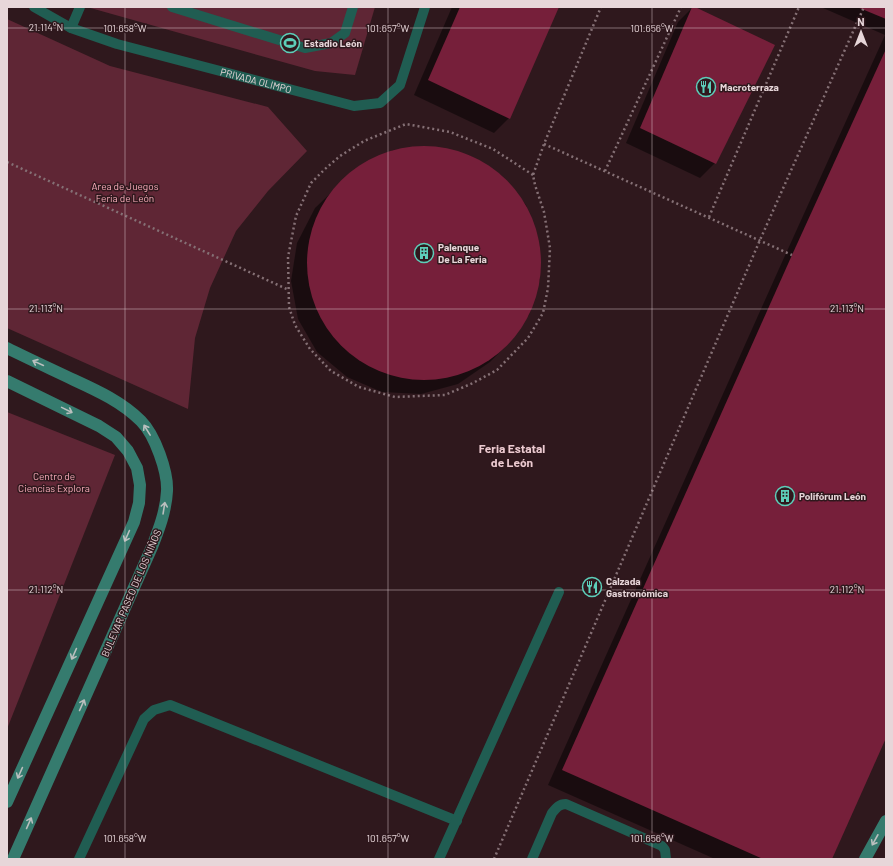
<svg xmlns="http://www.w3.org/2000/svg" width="893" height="866" font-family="Barlow,sans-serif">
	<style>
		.green { fill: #5f2635 }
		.shadow { fill: #0007 }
		.building { fill: #761f3a }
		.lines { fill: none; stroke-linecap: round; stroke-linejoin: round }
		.path { stroke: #857075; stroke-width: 2.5; stroke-dasharray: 2 3; stroke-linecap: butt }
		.lane { stroke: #205d52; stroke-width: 10 }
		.secondary { stroke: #357b6e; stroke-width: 12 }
		.oneway { stroke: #babfbe }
		.ticks { fill: none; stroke: #e7d6d9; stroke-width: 1; stroke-opacity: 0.45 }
		.labels { text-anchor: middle; stroke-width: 3; stroke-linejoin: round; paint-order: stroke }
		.poi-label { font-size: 10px; font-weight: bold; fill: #e7d6d9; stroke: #2f181d; text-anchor: start }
		.street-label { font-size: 10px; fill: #e7d6d9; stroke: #2f181d }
		.park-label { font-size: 10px; fill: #f9adbb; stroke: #2f181d }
		.quarter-label { font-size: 12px; font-weight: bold; fill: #eccad0; stroke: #2f181d }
		.ticks-label { font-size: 10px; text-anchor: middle; fill: #e7d6d9; stroke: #2f181d; stroke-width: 3; stroke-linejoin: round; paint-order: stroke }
	</style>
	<rect width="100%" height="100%" fill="#2f181d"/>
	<g class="green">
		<path d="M87,7H375L355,75L315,71Z"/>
		<path d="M7,19L110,66L268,107L307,151L268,191L236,231L210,288L195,338L188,409L7,328Z"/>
		<path d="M7,412L115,455L7,729Z"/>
	</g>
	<g class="shadow">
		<path d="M452,7H558L509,118L494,133L414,95Z"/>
		<path d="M693,7L715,163L700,178L626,143L678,22Z"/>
		<path d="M824,7H886V736L831,859H715L548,785L778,271L885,35L823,8Z"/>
		<path d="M432,147L469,155L501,175L526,205L539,241L540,279L529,315L506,346L490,362L458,384L421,394L382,392L347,377L317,352L298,319L291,281L297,243L315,208L359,166L393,150Z"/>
	</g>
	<g class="building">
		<path d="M460,7H559L510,119L428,80Z"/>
		<path d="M692,7H695L775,45L716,164L640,128Z"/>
		<path d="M857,7H886V19Z"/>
		<path d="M886,49V738L832,859H763L562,770L792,255Z"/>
		<circle cx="424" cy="263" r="117"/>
	</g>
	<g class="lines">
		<g class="path">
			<path d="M544,144L792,255"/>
			<path d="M7,162L289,290"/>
			<path d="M605,171L681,7"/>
			<path d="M533,175L493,149L450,132L406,124L364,141L340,156L325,169L311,183L296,216L288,257L289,307L295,325L310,349L331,371L359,387L395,397L445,395L473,383L497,370L528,338L543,313L548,288L550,248L544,212L535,185L533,175L544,144L601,7"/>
			<path d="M709,217L799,7"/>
			<path d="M494,859L760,240L864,7"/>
		</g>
		<g class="lane">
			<path id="s1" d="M34,7L71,28L117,44L354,106L380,103L400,85L425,7"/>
			<path d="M172,7L305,48L331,43L345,33L353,7"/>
			<path d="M71,28L80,7"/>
			<path d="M79,859L144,719L154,710L170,705L457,821"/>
			<path d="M439,859L559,592"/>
			<path d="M532,859L552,813C556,808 559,804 566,804L662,846L665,850L666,859"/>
		</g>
		<g class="secondary">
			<path d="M7,348C29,359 51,369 74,380C98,391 122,402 141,421C155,435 168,472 167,491C166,511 159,529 152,547L13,859"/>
			<path d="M7,381L99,426L116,437L128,451L137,468L140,485L139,503L134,522L7,802"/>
			<path d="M865,859L886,821"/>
		</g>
	</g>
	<defs><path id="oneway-shaft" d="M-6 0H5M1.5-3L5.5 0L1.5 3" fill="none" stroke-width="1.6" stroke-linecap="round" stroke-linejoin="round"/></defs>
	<g class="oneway">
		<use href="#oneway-shaft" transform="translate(38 363) rotate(-155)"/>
		<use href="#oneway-shaft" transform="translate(67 410) rotate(26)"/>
		<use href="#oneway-shaft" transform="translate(147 430) rotate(-122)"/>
		<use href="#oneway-shaft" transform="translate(164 508) rotate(-81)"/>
		<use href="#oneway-shaft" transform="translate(127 536) rotate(114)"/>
		<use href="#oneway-shaft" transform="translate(74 654) rotate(114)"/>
		<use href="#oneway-shaft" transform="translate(82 705) rotate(-66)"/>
		<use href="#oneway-shaft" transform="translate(20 773) rotate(114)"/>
		<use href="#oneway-shaft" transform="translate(29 823) rotate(-66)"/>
		<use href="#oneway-shaft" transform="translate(875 840) rotate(119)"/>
	</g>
	<path class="ticks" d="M125,7V859M388,7V859M652,7V859M7,28H886M7,309H886M7,590H886"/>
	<defs>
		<symbol id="stadium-ring" viewBox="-11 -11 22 22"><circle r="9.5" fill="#2f181d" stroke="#5dceb9" stroke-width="1.5"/><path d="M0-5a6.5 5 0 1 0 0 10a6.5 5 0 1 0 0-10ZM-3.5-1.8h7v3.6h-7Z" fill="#5dceb9"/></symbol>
		<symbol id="restaurant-ring" viewBox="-11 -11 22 22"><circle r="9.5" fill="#2f181d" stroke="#5dceb9" stroke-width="1.5"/><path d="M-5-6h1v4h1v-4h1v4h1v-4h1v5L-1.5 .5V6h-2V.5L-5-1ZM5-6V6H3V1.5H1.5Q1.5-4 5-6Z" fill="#5dceb9"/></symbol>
		<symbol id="building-ring" viewBox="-11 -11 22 22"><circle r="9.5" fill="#2f181d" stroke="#5dceb9" stroke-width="1.5"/><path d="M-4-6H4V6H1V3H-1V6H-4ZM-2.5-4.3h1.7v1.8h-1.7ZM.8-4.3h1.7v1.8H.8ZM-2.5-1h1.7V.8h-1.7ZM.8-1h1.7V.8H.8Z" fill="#5dceb9"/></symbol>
	</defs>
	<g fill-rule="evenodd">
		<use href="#stadium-ring" x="279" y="32" width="22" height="22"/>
		<use href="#restaurant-ring" x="695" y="76" width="22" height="22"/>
		<use href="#building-ring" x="413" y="242" width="22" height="22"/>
		<use href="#building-ring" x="774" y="485" width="22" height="22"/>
		<use href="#restaurant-ring" x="581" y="576" width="22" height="22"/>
	</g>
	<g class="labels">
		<g class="poi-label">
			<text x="304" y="47">Estadio León</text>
			<text x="720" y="91">Macroterraza</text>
			<text x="438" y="251">Palenque<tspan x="438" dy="12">De La Feria</tspan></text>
			<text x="799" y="500">Polifórum León</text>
			<text x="606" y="585">Calzada<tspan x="606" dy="12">Gastronómica</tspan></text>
		</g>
		<g class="street-label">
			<text dy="4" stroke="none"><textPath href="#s1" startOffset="235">PRIVADA OLIMPO</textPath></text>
			<text transform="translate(131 593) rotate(-67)" y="4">BULEVAR PASEO DE LOS NIÑOS</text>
		</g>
		<g class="park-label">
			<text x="125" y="190">Area de Juegos<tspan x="125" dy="12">Feria de León</tspan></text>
			<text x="54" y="480">Centro de<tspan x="54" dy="12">Ciencias Explora</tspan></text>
		</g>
		<g class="quarter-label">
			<text x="512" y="453">Feria Estatal<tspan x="512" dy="14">de León</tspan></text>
		</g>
	</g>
	<g class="ticks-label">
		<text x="46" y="31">21.114°N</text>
		<text x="125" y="32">101.658°W</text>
		<text x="388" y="32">101.657°W</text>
		<text x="652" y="32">101.656°W</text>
		<text x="46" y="312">21.113°N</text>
		<text x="847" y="312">21.113°N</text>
		<text x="46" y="593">21.112°N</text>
		<text x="847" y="593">21.112°N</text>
		<text x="125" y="842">101.658°W</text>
		<text x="388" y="842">101.657°W</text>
		<text x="652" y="842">101.656°W</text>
	</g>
	<rect width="893" height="866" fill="none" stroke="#e7d6d9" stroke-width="16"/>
	<g transform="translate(861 32)" stroke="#2f181d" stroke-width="3" paint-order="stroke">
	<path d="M0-3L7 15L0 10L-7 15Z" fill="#e7d6d9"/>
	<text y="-6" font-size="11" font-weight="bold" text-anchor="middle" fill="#e7d6d9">N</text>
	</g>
</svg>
